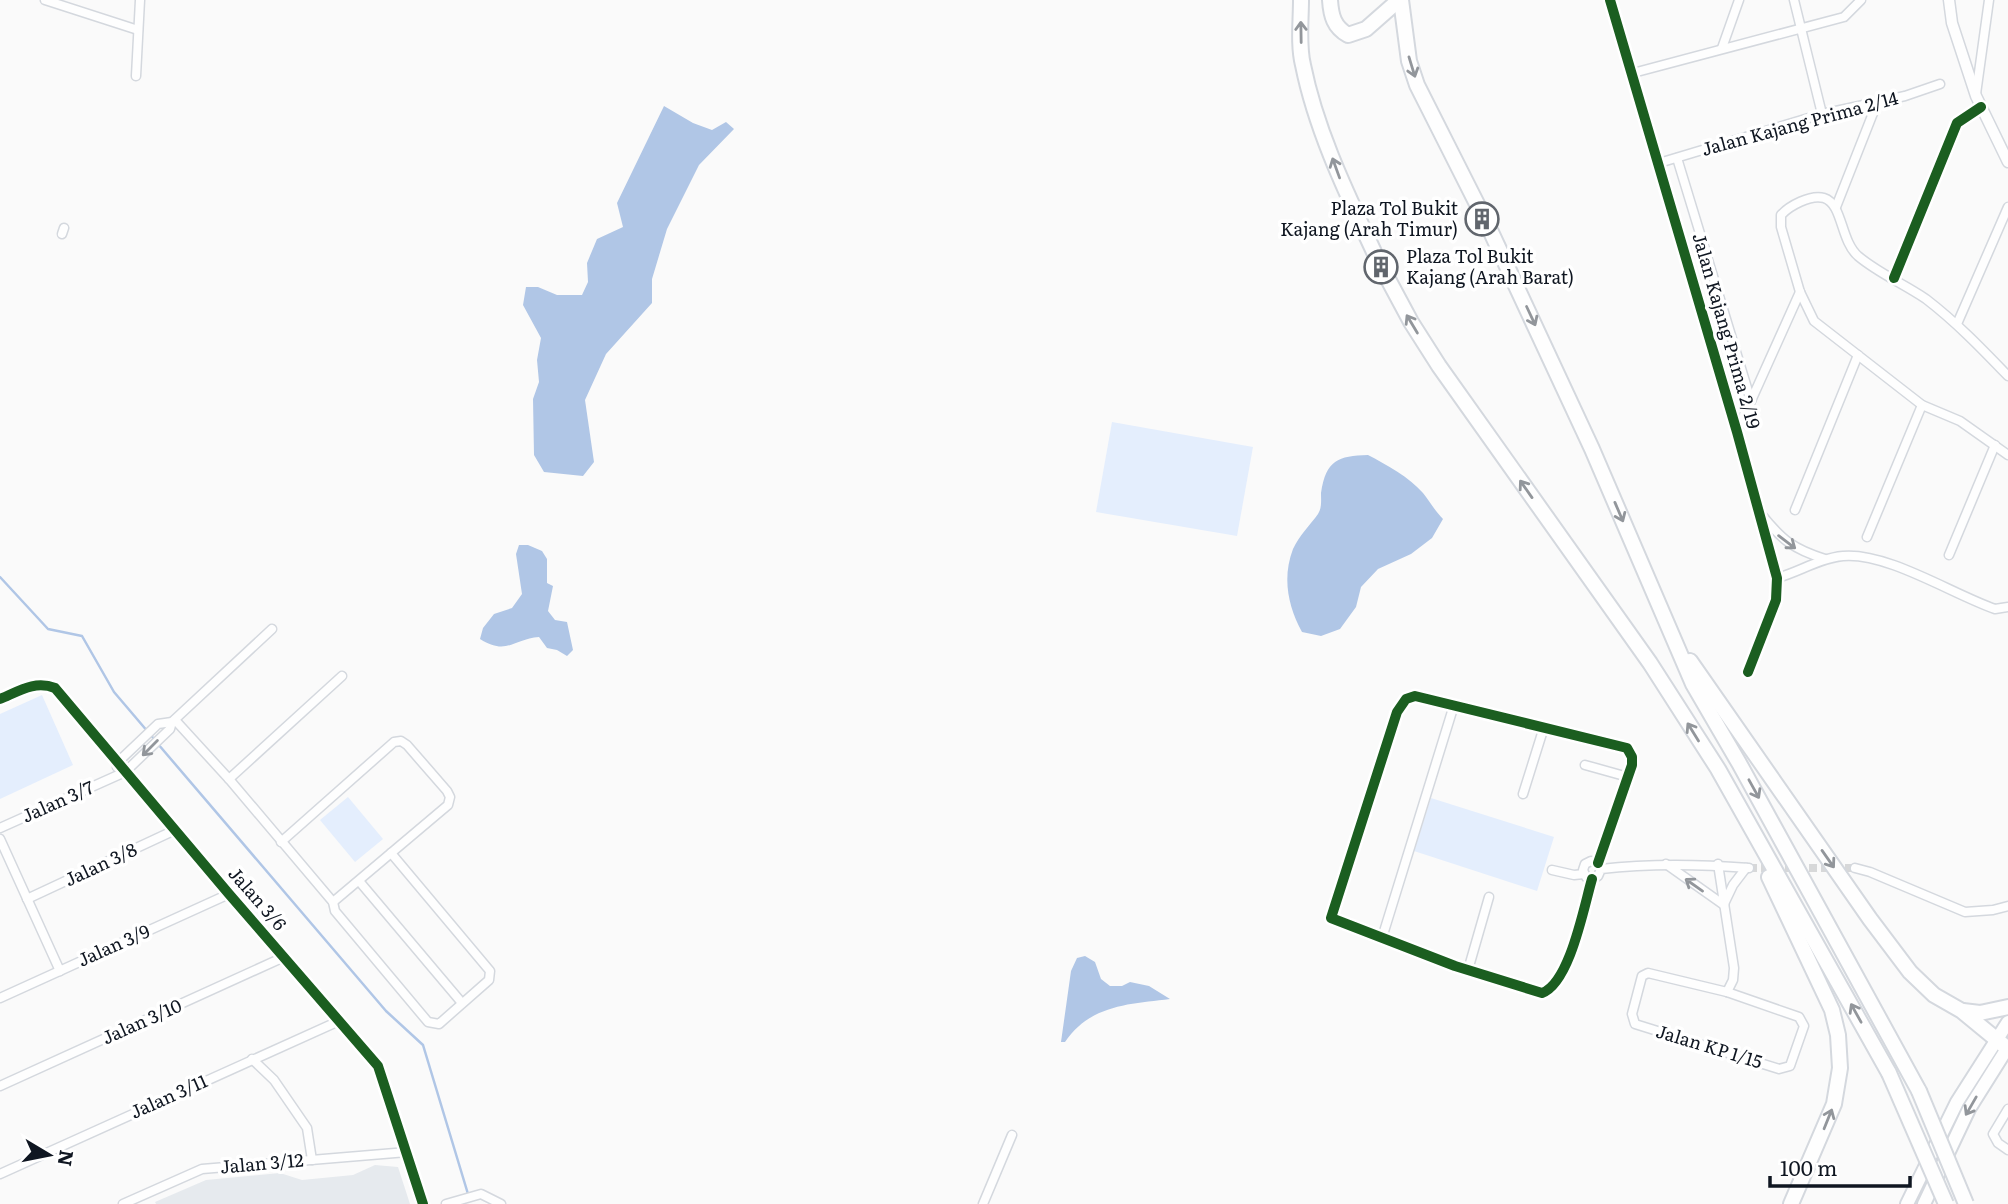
<svg xmlns="http://www.w3.org/2000/svg" width="2008" height="1204" font-family="Literata,serif">
	<style>
		.built { fill: #e6eaee }
		.green { fill: #e4eefd }
		.water { fill: #b0c6e6 }
		.lines { fill: none; stroke-linecap: round; stroke-linejoin: round }
		.stream { stroke: #b0c6e6; stroke-width: 2.5 }
		.minor-tunnel { stroke: #d7d8d9; stroke-width: 8; stroke-dasharray: 8 4; stroke-linecap: butt }
		.motorway-tunnel { stroke: #d7d8d9; stroke-width: 14; stroke-dasharray: 14 7; stroke-linecap: butt }
		.minor-casing { stroke: #d4d8de; stroke-width: 11 }
		.tertiary-casing { stroke: #d4d8de; stroke-width: 13 }
		.primary-casing { stroke: #d4d8de; stroke-width: 16 }
		.motorway-casing { stroke: #d4d8de; stroke-width: 18 }
		.minor { stroke: #fefefe; stroke-width: 8 }
		.tertiary { stroke: #fefefe; stroke-width: 10 }
		.primary { stroke: #fefefe; stroke-width: 12 }
		.motorway { stroke: #fefefe; stroke-width: 14 }
		.motorway-bridge-casing { stroke: #d4d8de; stroke-width: 18; stroke-linecap: butt }
		.motorway-bridge { stroke: #fefefe; stroke-width: 14 }
		.cycleway-casing { stroke: #fff; stroke-width: 15 }
		.cycleway { stroke: #1b5e20; stroke-width: 10 }
		.oneway { stroke: #92969b }
		.labels { text-anchor: middle; stroke-width: 7; stroke-linejoin: round; paint-order: stroke }
		.street-label { font-size: 18px; fill: #0f1621; stroke: #fff }
		.poi-label { font-size: 18px; fill: #0f1621; stroke: #fff; text-anchor: end }
	</style>
	<rect width="100%" height="100%" fill="#fafafa"/>
	<path class="built" d="M375,1165L398,1167L410,1204H156L155,1202L206,1180L280,1173L302,1180L353,1175Z"/>
	<g class="green">
		<path d="M1112,422L1253,447L1237,536L1096,512Z"/>
		<path d="M42,695L73,765L0,799V714Z"/>
		<path d="M348,797L383,839L355,862L320,820Z"/>
		<path d="M1431,798L1554,837L1537,891L1414,851Z"/>
	</g>
	<g class="water">
		<path d="M664,106L693,123L712,130L726,122L734,129L699,165L667,229L652,279V303L606,354L585,400L594,462L583,476L544,472L534,455L533,399L539,382L537,360L541,338L523,305L526,287H538L557,295H582L588,282L587,263L597,239L623,227L617,203Z"/>
		<path d="M1368,455C1387,465 1409,477 1423,493C1430,502 1435,511 1443,519L1432,538L1411,554L1378,569L1361,587L1356,607L1340,629L1321,636L1302,632C1288,606 1282,578 1293,549C1299,536 1310,525 1318,514C1322,508 1321,500 1321,493C1326,460 1338,456 1368,455Z"/>
		<path d="M519,545H528L542,551L547,559V583L553,586L548,611L555,620L567,622L573,650L567,656L557,650L547,648L539,637C513,639 507,656 480,639L483,628L494,614L512,608L522,594L516,554Z"/>
		<path d="M1085,956L1095,962L1101,979L1110,986H1122L1130,982L1149,986L1170,999C1129,1004 1090,1005 1065,1042H1061L1071,971L1077,958Z"/>
	</g>
	<g class="lines">
		<g class="stream">
			<path d="M0,577L48,629L82,636L114,692L154,739"/>
			<path d="M158,744L386,1011L423,1045L468,1194"/>
		</g>
		<path class="minor-tunnel" d="M1749,868H1855"/>
		<g class="motorway-tunnel">
			<path d="M1477,204L1491,232"/>
			<path d="M1374,252L1389,281"/>
		</g>
		<defs>
			<g id="minor">
				<path d="M45,0L138,30"/>
				<path d="M1610,0L1737,432L1777,578L1776,600L1748,672"/>
				<path d="M1794,0L1822,114"/>
				<path d="M1722,48L1739,0"/>
				<path d="M1633,73L1844,17L1861,0"/>
				<path d="M136,76L140,0"/>
				<path d="M1976,94L1989,0"/>
				<path d="M1677,158L1751,401"/>
				<path d="M1659,163L1822,114L1905,96L1940,84"/>
				<path d="M1836,207L1877,103"/>
				<path d="M62,234L64,228"/>
				<path d="M1894,278L1957,123L1981,107"/>
				<path d="M1957,324L2008,207"/>
				<path d="M2008,376C1982,349 1956,322 1926,299C1904,284 1878,273 1858,256C1840,240 1843,204 1824,198C1811,194 1789,206 1781,215V227L1800,292L1814,321L1922,405L1960,421L2008,455"/>
				<path d="M1737,432L1800,292"/>
				<path d="M1795,510L1858,355"/>
				<path d="M1761,514C1782,540 1793,549 1825,559"/>
				<path d="M1867,537L1922,405"/>
				<path d="M1949,555L1995,445"/>
				<path d="M1777,578C1799,572 1820,558 1843,556C1887,552 1952,594 1995,609L2008,607"/>
				<path d="M0,699C19,691 35,680 55,688L229,894L378,1066L423,1204"/>
				<path d="M175,720L229,779L333,902L335,911L428,1022L439,1024L489,980L490,971L391,853"/>
				<path d="M1585,765L1628,777"/>
				<path d="M117,767L118,762L158,724L172,722"/>
				<path d="M229,779L342,676"/>
				<path d="M1523,794L1544,727"/>
				<path d="M0,828L125,772L170,729L172,722L272,629"/>
				<path d="M0,839L60,971"/>
				<path d="M281,842L394,742L401,741L407,745L447,791L450,797L448,805L333,902"/>
				<path d="M1666,864L1724,905"/>
				<path d="M1718,864L1734,968L1733,980L1727,992"/>
				<path d="M1855,868L1870,872L1965,912L1993,910L2008,906"/>
				<path d="M1601,869L1598,863L1591,861L1585,864L1583,870L1586,877L1592,879L1598,876L1601,869C1651,863 1699,864 1749,868"/>
				<path d="M1552,870L1574,875L1584,874"/>
				<path d="M1592,879C1584,906 1570,983 1542,993L1455,966L1331,918L1397,712L1406,699L1415,696L1627,748L1632,757V765L1598,863"/>
				<path d="M359,881L462,1003"/>
				<path d="M27,899L175,830"/>
				<path d="M1724,904L1733,885L1746,868"/>
				<path d="M1382,938L1454,705"/>
				<path d="M1468,970L1489,897"/>
				<path d="M1648,973L1727,992L1799,1017L1804,1026L1790,1066L1779,1069L1635,1024L1632,1014L1642,976Z"/>
				<path d="M0,998L229,894"/>
				<path d="M252,1059L274,1080L307,1128L312,1160"/>
				<path d="M0,1086L284,957"/>
				<path d="M2008,1109L1993,1134L1998,1143L2008,1150"/>
				<path d="M0,1174L339,1021"/>
				<path d="M123,1204L202,1169L407,1152"/>
				<path d="M446,1204L481,1194L501,1204"/>
				<path d="M983,1204L1012,1135"/>
			</g>
			<path id="tertiary" d="M1949,0L1952,23L1976,96L2008,162"/>
			<g id="primary">
				<path d="M1907,1204L1957,1102L2008,1022"/>
				<path d="M1924,1204L1969,1109L2008,1047"/>
			</g>
			<g id="motorway">
				<path d="M1301,0C1301,21 1298,45 1303,65C1316,130 1346,192 1374,252"/>
				<path d="M1330,0C1331,16 1334,27 1348,35L1366,29L1399,0"/>
				<path d="M1401,0L1409,61L1417,85L1477,204"/>
				<path d="M1491,232L1592,449L1693,684L1739,763L1919,1091"/>
				<path d="M1389,281L1411,322L1439,366L1650,663L1718,769L1889,1073"/>
				<path d="M1690,661L1870,919L1910,972L1934,995L1962,1011L2007,1048"/>
				<path d="M1769,877L1832,1010L1838,1035L1840,1068L1834,1104L1791,1204"/>
				<path d="M1963,1011L1980,1013L2008,1007"/>
			</g>
		</defs>
		<use href="#minor" class="minor-casing"/>
		<use href="#tertiary" class="tertiary-casing"/>
		<use href="#primary" class="primary-casing"/>
		<use href="#motorway" class="motorway-casing"/>
		<use href="#minor" class="minor"/>
		<use href="#tertiary" class="tertiary"/>
		<use href="#primary" class="primary"/>
		<use href="#motorway" class="motorway"/>
		<defs>
			<g id="motorway-bridge">
				<path d="M1889,1073L1946,1204"/>
				<path d="M1919,1091L1966,1204"/>
			</g>
		</defs>
		<use href="#motorway-bridge" class="motorway-bridge-casing"/>
		<use href="#motorway-bridge" class="motorway-bridge"/>
		<defs>
			<g id="cycleway">
				<path d="M1610,0L1737,432L1777,578L1776,600L1748,672"/>
				<path d="M1894,278L1957,123L1981,107"/>
				<path d="M0,699C19,691 35,680 55,688L229,894L378,1066L423,1204"/>
				<path d="M1592,879C1584,906 1570,983 1542,993L1455,966L1331,918L1397,712L1406,699L1415,696L1627,748L1632,757V765L1598,863"/>
			</g>
		</defs>
		<use href="#cycleway" class="cycleway-casing"/>
		<use href="#cycleway" class="cycleway"/>
	</g>
	<defs><path id="oneway-shaft" d="M-6 0H5M1.5-3L5.5 0L1.5 3" fill="none" stroke-width="1.6" stroke-linecap="round" stroke-linejoin="round" transform="scale(1.75)"/></defs>
	<g class="oneway">
		<use href="#oneway-shaft" transform="translate(1301 32) rotate(-91)"/>
		<use href="#oneway-shaft" transform="translate(1412 67) rotate(73)"/>
		<use href="#oneway-shaft" transform="translate(1336 168) rotate(-110)"/>
		<use href="#oneway-shaft" transform="translate(1531 316) rotate(65)"/>
		<use href="#oneway-shaft" transform="translate(1412 324) rotate(-121)"/>
		<use href="#oneway-shaft" transform="translate(1526 489) rotate(-125)"/>
		<use href="#oneway-shaft" transform="translate(1619 512) rotate(67)"/>
		<use href="#oneway-shaft" transform="translate(1787 542) rotate(37)"/>
		<use href="#oneway-shaft" transform="translate(1693 732) rotate(-122)"/>
		<use href="#oneway-shaft" transform="translate(150 748) rotate(135)"/>
		<use href="#oneway-shaft" transform="translate(1754 789) rotate(61)"/>
		<use href="#oneway-shaft" transform="translate(1828 859) rotate(55)"/>
		<use href="#oneway-shaft" transform="translate(1694 885) rotate(-145)"/>
		<use href="#oneway-shaft" transform="translate(1856 1013) rotate(-119)"/>
		<use href="#oneway-shaft" transform="translate(1971 1106) rotate(120)"/>
		<use href="#oneway-shaft" transform="translate(1828 1119) rotate(-68)"/>
	</g>
	<defs>
		<symbol id="building-ring" viewBox="-11 -11 22 22"><circle r="9.5" fill="#fff" stroke="#61666d" stroke-width="1.5"/><path d="M-4-6H4V6H1V3H-1V6H-4ZM-2.5-4.3h1.7v1.8h-1.7ZM.8-4.3h1.7v1.8H.8ZM-2.5-1h1.7V.8h-1.7ZM.8-1h1.7V.8H.8Z" fill="#61666d"/></symbol>
	</defs>
	<g fill-rule="evenodd">
		<use href="#building-ring" x="1463" y="200" width="38" height="38"/>
		<use href="#building-ring" x="1362" y="248" width="38" height="38"/>
	</g>
	<g class="labels">
		<g class="street-label">
			<text transform="translate(1800 124) rotate(-15)" y="6">Jalan Kajang Prima 2/14</text>
			<text transform="translate(1726 331) rotate(74)" y="6">Jalan Kajang Prima 2/19</text>
			<text transform="translate(58 802) rotate(-24)" y="6">Jalan 3/7</text>
			<text transform="translate(101 865) rotate(-25)" y="6">Jalan 3/8</text>
			<text transform="translate(257 899) rotate(49)" y="6">Jalan 3/6</text>
			<text transform="translate(114 946) rotate(-24)" y="6">Jalan 3/9</text>
			<text transform="translate(142 1022) rotate(-24)" y="6">Jalan 3/10</text>
			<text transform="translate(1709 1047) rotate(17)" y="6">Jalan KP 1/15</text>
			<text transform="translate(169 1097) rotate(-24)" y="6">Jalan 3/11</text>
			<text transform="translate(262 1164) rotate(-5)" y="6">Jalan 3/12</text>
		</g>
		<g class="poi-label">
			<text x="1458" y="215">Plaza Tol Bukit<tspan x="1458" dy="21">Kajang (Arah Timur)</tspan></text>
			<text x="1406" y="263" text-anchor="start">Plaza Tol Bukit<tspan x="1406" dy="21">Kajang (Arah Barat)</tspan></text>
		</g>
	</g>
	<g transform="translate(49 1155) rotate(100)" stroke="#ffffff" stroke-width="5" paint-order="stroke">
	<path d="M0-5L12 26L0 18L-12 26Z" fill="#0f1621"/>
	<text y="-10" font-size="19" font-weight="bold" text-anchor="middle" fill="#0f1621">N</text>
	</g>
	<path d="M1770 1176v10h140v-10" fill="none" stroke="#0f1621" stroke-width="3.5"/>
	<text x="1780" y="1176" font-size="21" fill="#0f1621" stroke="#ffffff" stroke-width="5" paint-order="stroke">100 m</text>
</svg>
